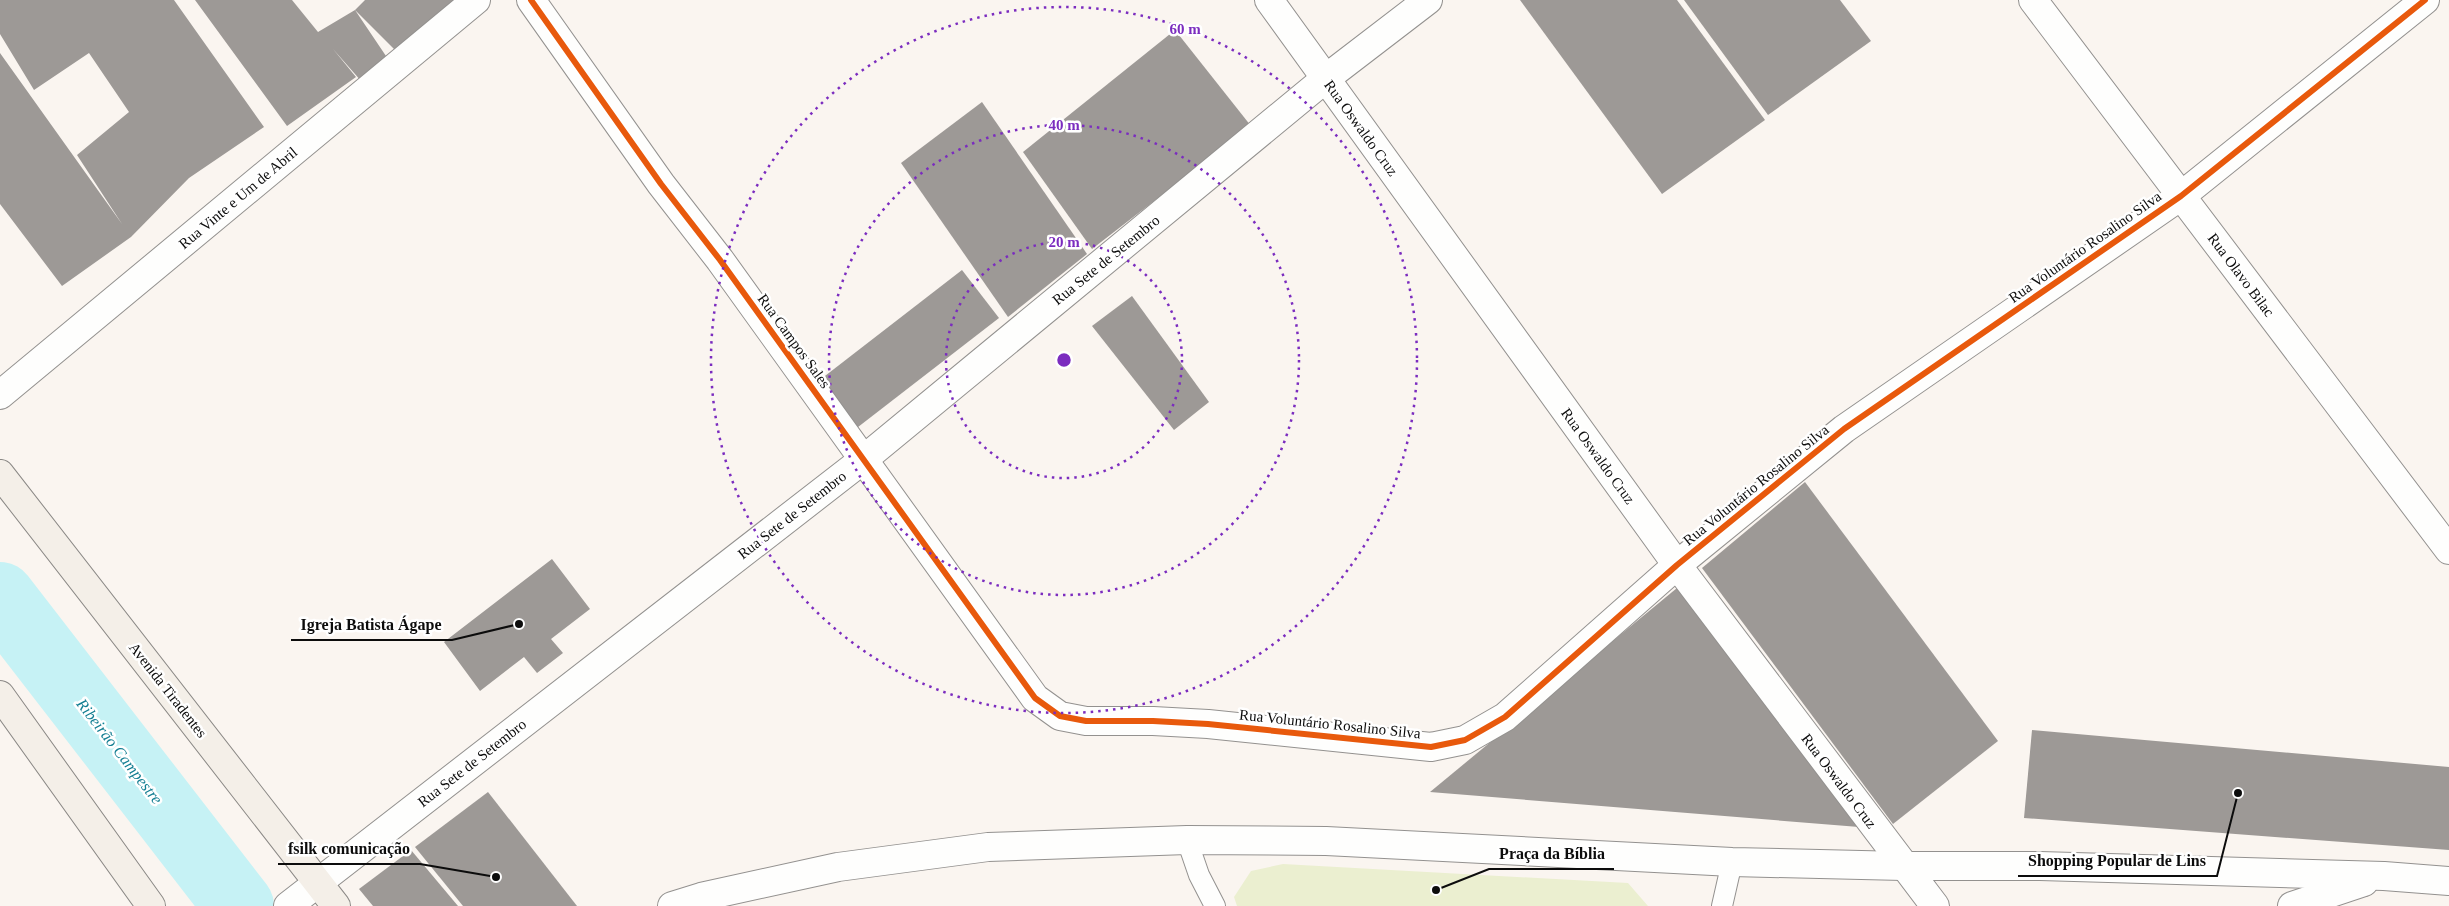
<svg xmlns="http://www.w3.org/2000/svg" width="2449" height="906" font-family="'Times New Roman',serif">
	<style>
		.green { fill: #ebefd0 }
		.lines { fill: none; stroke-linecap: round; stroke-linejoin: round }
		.river { stroke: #c6f2f5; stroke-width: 70 }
		.building { fill: #9d9996 }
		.service-casing { stroke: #93918f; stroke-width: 22 }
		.minor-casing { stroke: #93918f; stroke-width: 30 }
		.tertiary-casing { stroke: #93918f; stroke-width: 30 }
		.secondary-casing { stroke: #8a8885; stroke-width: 30 }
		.service { stroke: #fefefd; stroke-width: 20 }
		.minor { stroke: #fefefd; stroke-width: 28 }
		.tertiary { stroke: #fefefd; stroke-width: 28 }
		.secondary { stroke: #f4efe8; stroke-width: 28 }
		.cycleway-casing { stroke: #fff; stroke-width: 9 }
		.cycleway { stroke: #e8590c; stroke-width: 6 }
		.ring { fill: none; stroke: #7b2cbf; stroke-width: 2.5; stroke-dasharray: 2.5 5 }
		.labels { text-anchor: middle; stroke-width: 5; stroke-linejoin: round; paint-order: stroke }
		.street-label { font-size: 15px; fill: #0c0c0c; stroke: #fff }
		.water-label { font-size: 16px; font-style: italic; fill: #137e92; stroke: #fff }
		.centre { fill: #7b2cbf; stroke: #fff; stroke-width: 2.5 }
		.ring-label { font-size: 15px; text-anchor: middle; font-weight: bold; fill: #7b2cbf; stroke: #fff; stroke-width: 5; stroke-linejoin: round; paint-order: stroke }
		.leader { fill: none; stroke: #0c0c0c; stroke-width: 2 }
		.callout-dot { fill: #0c0c0c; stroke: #fff; stroke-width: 2 }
		.callout-label { font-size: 16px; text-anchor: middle; font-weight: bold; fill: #0c0c0c; stroke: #fff; stroke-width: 5; stroke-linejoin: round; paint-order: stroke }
	</style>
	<rect width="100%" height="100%" fill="#faf5f0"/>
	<path class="green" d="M1283,864L1628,883L1648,906H1237L1234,897L1251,871Z"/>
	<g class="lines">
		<path class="river" d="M0,597L239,906"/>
	</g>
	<g class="building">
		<path d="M0,0H174L264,127L189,178L131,237L62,286L0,204V53L122,224L77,155L129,112L89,53L34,90L0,34Z"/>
		<path d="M195,0H292L318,32L355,10L365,0H466L398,53L355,10L386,56L362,82L333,49L356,77L287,126Z"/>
		<path d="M1520,0H1677L1765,120L1662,194Z"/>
		<path d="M1684,0H1840L1871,41L1768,115Z"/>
		<path d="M1175,30L1251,126L1092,249L1023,152Z"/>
		<path d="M982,102L1087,254L1008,317L901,163Z"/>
		<path d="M962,270L999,318L849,434L812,386Z"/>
		<path d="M1132,296L1209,402L1174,430L1092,326Z"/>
		<path d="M1805,482L1998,741L1893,824L1702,568Z"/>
		<path d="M552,559L590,609L551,639L563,653L537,673L524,657L480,691L444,642Z"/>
		<path d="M1677,588L1859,827L1430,792Z"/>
		<path d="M2032,730L2449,767V850L2024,818Z"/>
		<path d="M488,792L577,906H463L415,847Z"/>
		<path d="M411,850L458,906H373L359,889Z"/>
	</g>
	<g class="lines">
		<defs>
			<g id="service">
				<path d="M1187,840L1199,875L1215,906"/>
				<path d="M1722,906L1732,862"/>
			</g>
			<g id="minor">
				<path d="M531,0L661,184L720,260L1035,698L1060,716L1086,721H1153L1208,724L1431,747L1465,740L1505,717L1677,565L1844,429L2181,196L2425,0"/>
				<path d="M1269,0L1677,565L1935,906"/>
				<path d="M2033,0L2449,550"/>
				<path d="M0,395L476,0"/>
			</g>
			<g id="tertiary">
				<path d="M288,906L864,459L1325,79L1428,0"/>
				<path d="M672,906L701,897L838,867L988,847L1187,840L1326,841L1732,862L1903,866H2040L2384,876L2449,881"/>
				<path d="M2292,906L2364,882"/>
			</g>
			<g id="secondary">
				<path d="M0,474L336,906"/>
				<path d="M0,695L151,906"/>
			</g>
		</defs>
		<use href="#service" class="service-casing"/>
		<use href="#minor" class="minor-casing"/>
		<use href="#tertiary" class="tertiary-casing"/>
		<use href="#secondary" class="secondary-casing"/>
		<use href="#service" class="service"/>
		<use href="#minor" class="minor"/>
		<use href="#tertiary" class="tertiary"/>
		<use href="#secondary" class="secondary"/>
		<defs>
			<path id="cycleway" d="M531,0L661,184L720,260L1035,698L1060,716L1086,721H1153L1208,724L1431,747L1465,740L1505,717L1677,565L1844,429L2181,196L2425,0"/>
		</defs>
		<use href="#cycleway" class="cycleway-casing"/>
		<use href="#cycleway" class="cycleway"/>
	</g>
	<g class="ring">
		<circle cx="1064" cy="360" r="118"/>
		<circle cx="1064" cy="360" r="235"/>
		<circle cx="1064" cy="360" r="353"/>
	</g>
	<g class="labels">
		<g class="street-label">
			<text transform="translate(1361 128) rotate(54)" y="5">Rua Oswaldo Cruz</text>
			<text transform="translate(238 198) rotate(-40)" y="5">Rua Vinte e Um de Abril</text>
			<text transform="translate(2085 247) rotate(-35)" y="5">Rua Voluntário Rosalino Silva</text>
			<text transform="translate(1106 260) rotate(-39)" y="5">Rua Sete de Setembro</text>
			<text transform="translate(2241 275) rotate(53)" y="5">Rua Olavo Bilac</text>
			<text transform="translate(794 341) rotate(54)" y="5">Rua Campos Sales</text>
			<text transform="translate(1598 456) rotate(54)" y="5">Rua Oswaldo Cruz</text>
			<text transform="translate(1756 485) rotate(-39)" y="5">Rua Voluntário Rosalino Silva</text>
			<text transform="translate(792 515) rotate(-38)" y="5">Rua Sete de Setembro</text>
			<text transform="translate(168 690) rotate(52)" y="5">Avenida Tiradentes</text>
			<text transform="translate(1330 724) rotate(6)" y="5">Rua Voluntário Rosalino Silva</text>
			<text transform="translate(472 763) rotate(-38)" y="5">Rua Sete de Setembro</text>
			<text transform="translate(1839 781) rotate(53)" y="5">Rua Oswaldo Cruz</text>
		</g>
		<g class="water-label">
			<text transform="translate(120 751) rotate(52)" y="6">Ribeirão Campestre</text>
		</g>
	</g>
	<circle cx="1064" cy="360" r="8" class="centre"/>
	<g class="ring-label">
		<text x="1185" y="34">60 m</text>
		<text x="1064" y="130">40 m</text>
		<text x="1064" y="247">20 m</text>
	</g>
	<path class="leader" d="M519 624L452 640H291M496 877L420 864H278M1436 890L1489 869H1614M2238 793L2217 876H2018"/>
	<g class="callout-dot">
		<circle cx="519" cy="624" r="5"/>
		<circle cx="496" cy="877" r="5"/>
		<circle cx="1436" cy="890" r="5"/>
		<circle cx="2238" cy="793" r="5"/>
	</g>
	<g class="callout-label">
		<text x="371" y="630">Igreja Batista Ágape</text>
		<text x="349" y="854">fsilk comunicação</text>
		<text x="1552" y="859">Praça da Bíblia</text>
		<text x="2117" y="866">Shopping Popular de Lins</text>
	</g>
</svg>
